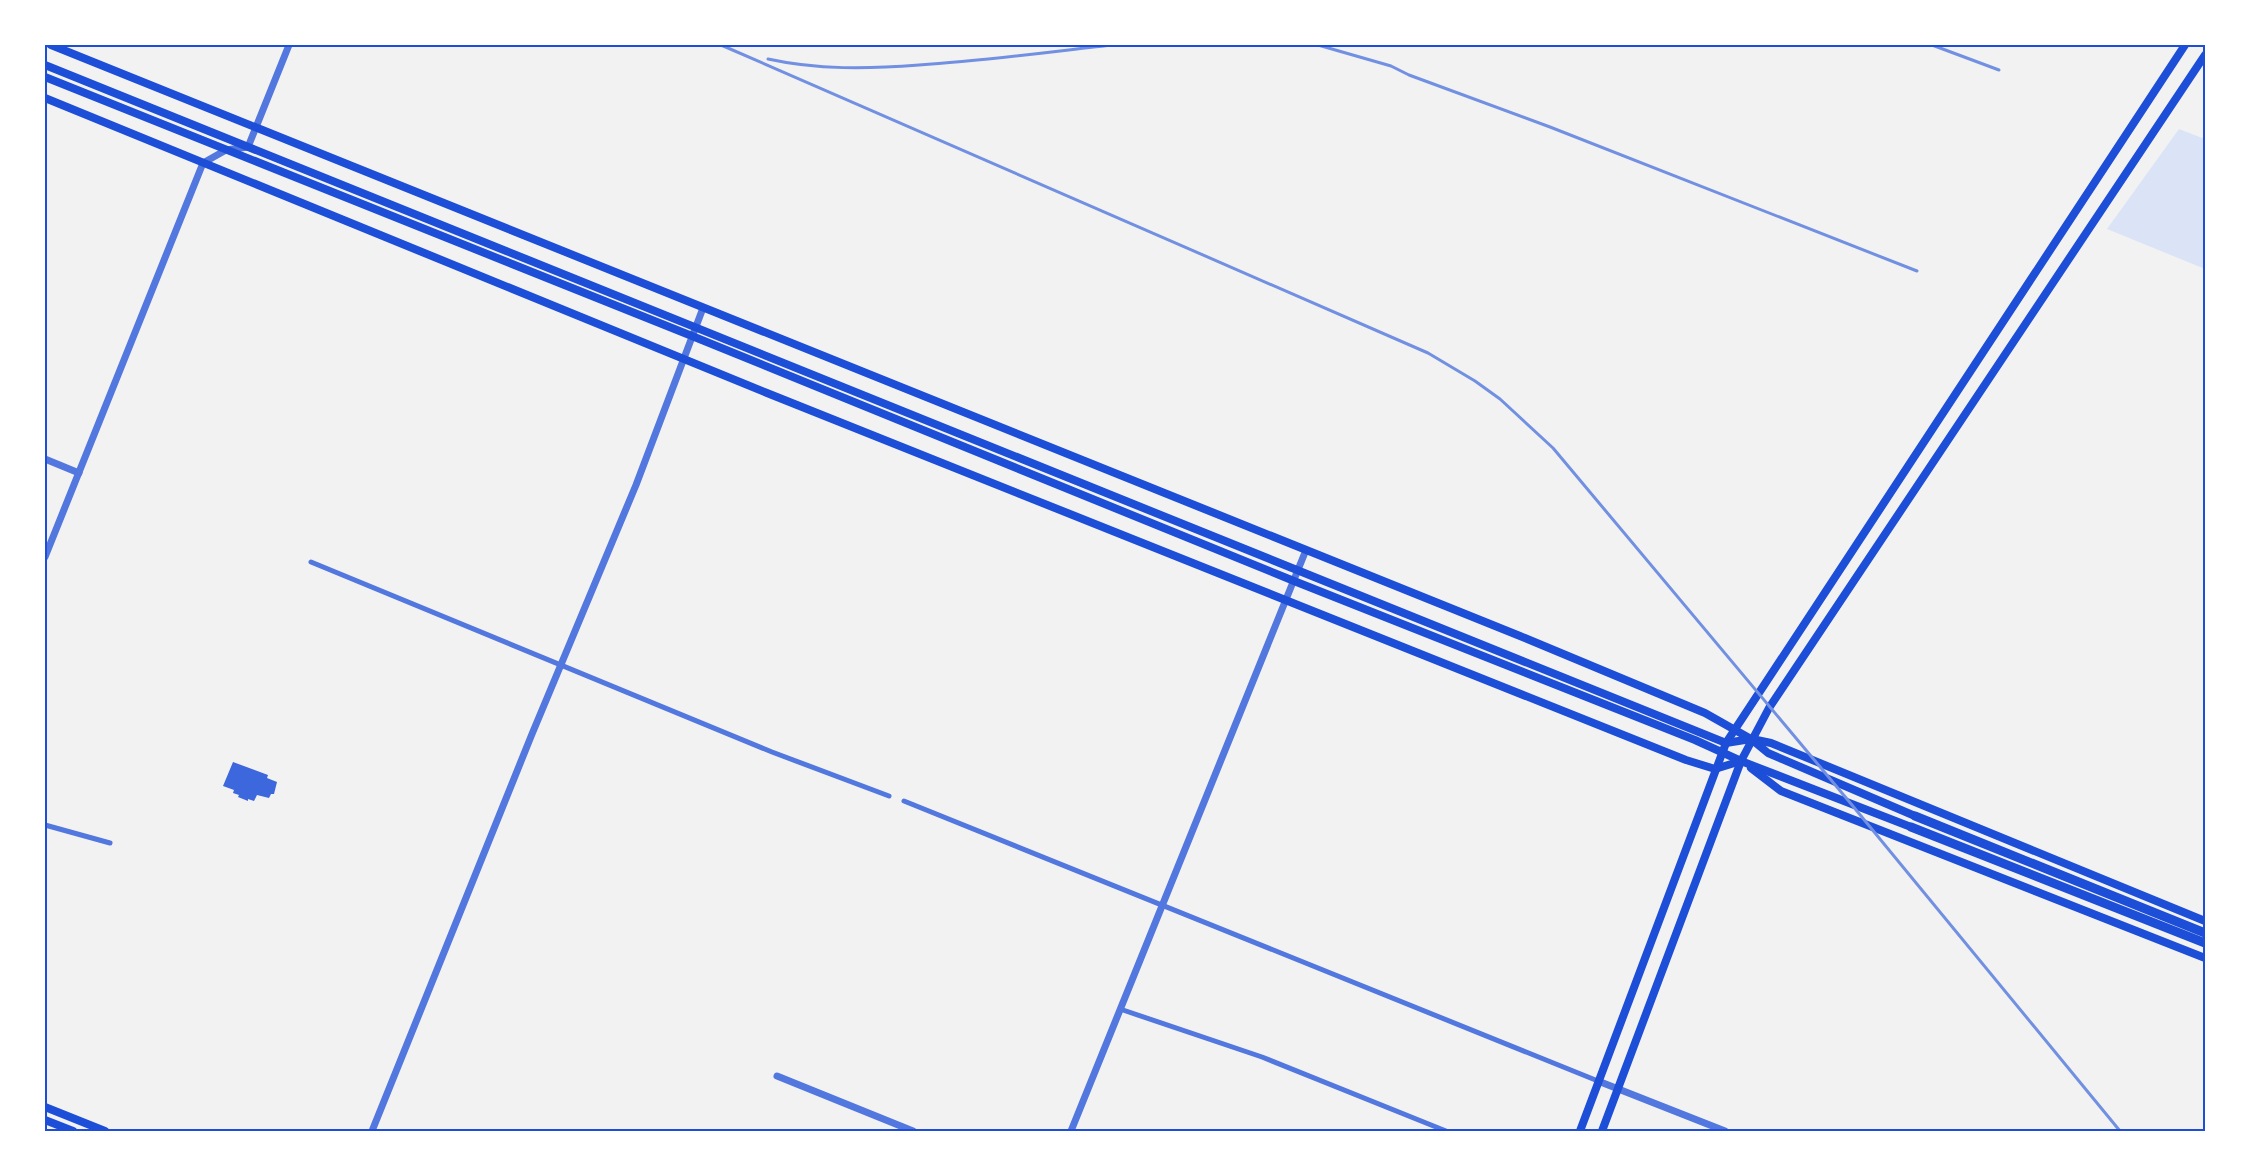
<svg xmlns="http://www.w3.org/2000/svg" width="2250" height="1176" font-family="'IBM Plex Serif',serif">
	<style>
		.green { fill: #dbe4f7 }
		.building { fill: #3d67dc }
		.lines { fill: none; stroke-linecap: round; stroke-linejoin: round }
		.minor { stroke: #5277de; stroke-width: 5 }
		.tertiary { stroke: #5277de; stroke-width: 7 }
		.secondary { stroke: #1d4ed8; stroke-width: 8 }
		.primary { stroke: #1d4ed8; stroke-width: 8 }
		.trunk { stroke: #1d4ed8; stroke-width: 9 }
		.rail { stroke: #7290e2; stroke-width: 3 }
		.neatline { fill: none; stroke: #1d4ed8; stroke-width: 2 }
	</style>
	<rect width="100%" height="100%" fill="#f2f2f2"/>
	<path class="green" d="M2179,129L2205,139V269L2107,229Z"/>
	<path class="building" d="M233,762L268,775L267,778L277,782L274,794H271L269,798L257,795L254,801L248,799V801L238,797L239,795L233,793L234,790L223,786Z"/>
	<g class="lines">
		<g class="minor">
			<path d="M311,562L772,752L889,796"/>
			<path d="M904,801L1598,1081"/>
			<path d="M45,825L110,843"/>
			<path d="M1120,1009L1262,1057L1446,1131"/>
		</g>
		<g class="tertiary">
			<path d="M45,459L79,473"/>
			<path d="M45,557L203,163L226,150L248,147L289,45"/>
			<path d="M777,1076L913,1131"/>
			<path d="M1598,1081L1725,1131"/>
			<path d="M372,1131L532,734L636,485L703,308"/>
			<path d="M1071,1131L1306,550"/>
		</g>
		<g class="secondary">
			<path d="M51,45L1520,636L1705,713L1751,739"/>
			<path d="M45,98L767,393L1686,760L1715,769L1741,761"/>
			<path d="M45,1107L105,1131"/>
			<path d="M45,1120L73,1131"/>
			<path d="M1580,1131L1726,743L2185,45"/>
			<path d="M1602,1131L1741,761L1769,708L2205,55"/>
		</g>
		<g class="primary">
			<path d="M45,65L1726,743L1751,739L1768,753L1915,816"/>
			<path d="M45,77L692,336L1294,581L1695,740L1741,761L1911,827"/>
			<path d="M1752,739L1771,743L2205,921"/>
			<path d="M1751,768L1781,791L2205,958"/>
		</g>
		<g class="trunk">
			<path d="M1915,816L2205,933"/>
			<path d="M1911,827L2205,943"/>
		</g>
		<g class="rail">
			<path d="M721,45L1428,353L1475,381L1500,399L1553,448L1852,805L2120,1131"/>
			<path d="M1318,45L1391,66L1409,75L1550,127L1917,271"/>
			<path d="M1932,45L1999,70"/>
			<path d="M768,59C818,70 868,69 919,65C984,61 1048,52 1112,45"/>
		</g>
	</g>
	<rect width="2250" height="1176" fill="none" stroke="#ffffff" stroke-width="93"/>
	<rect x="46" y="46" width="2158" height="1084" class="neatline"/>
</svg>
